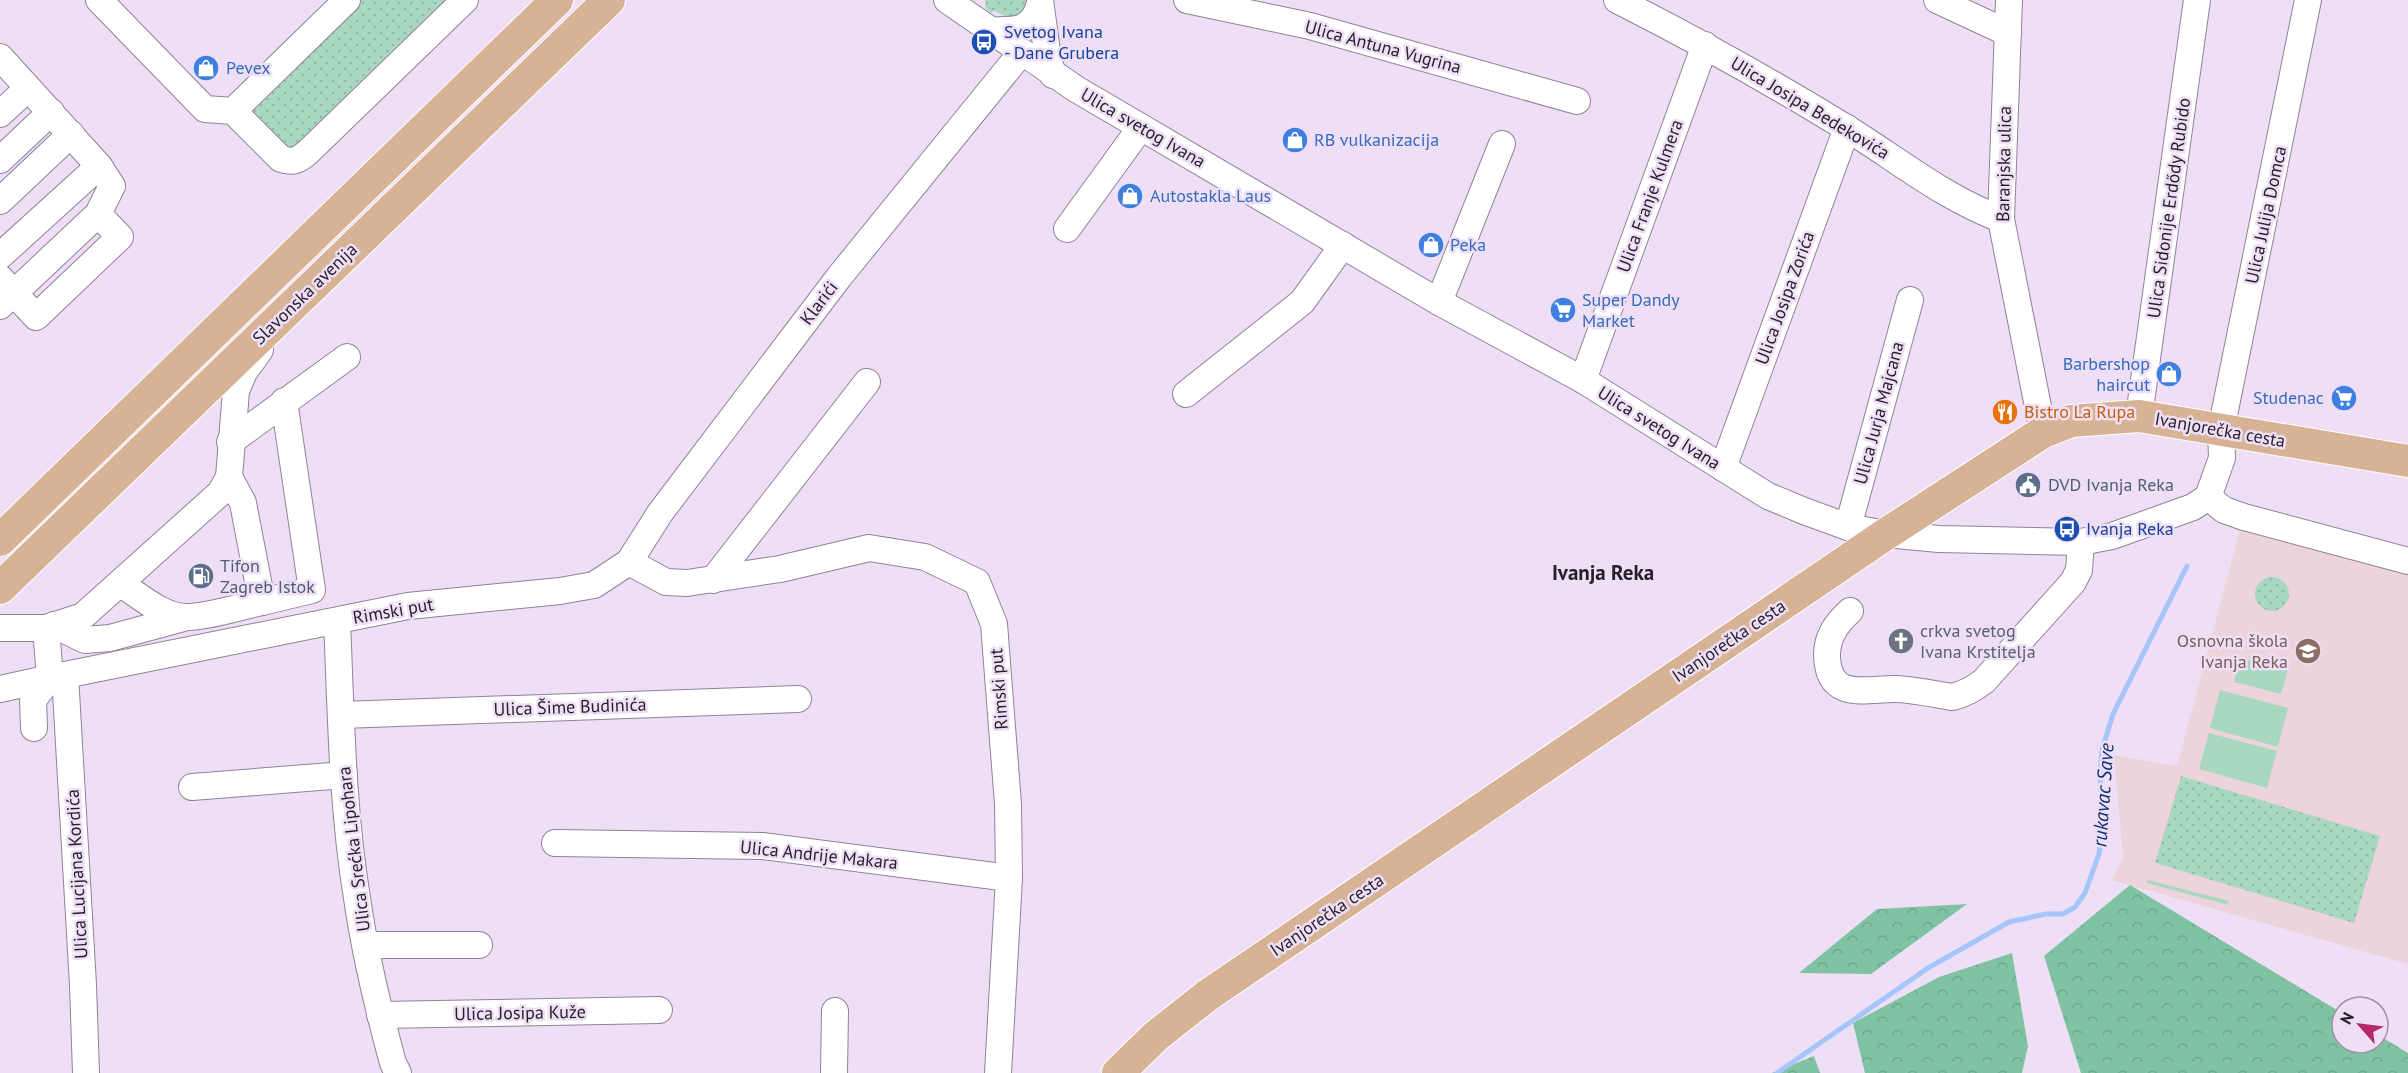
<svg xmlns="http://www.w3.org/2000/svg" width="2408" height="1073" font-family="'PT Sans',sans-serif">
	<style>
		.education { fill: #edd4dc }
		.green { fill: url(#green-dots) }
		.forest { fill: url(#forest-crowns) }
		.pitch { fill: #a9d8c1 }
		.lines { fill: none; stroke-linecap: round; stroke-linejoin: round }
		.stream { stroke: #a6c5fb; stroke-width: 5 }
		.minor-casing { stroke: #908297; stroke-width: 28 }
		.major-casing { stroke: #fff; stroke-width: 34 }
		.minor { stroke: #fff; stroke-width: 26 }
		.major { stroke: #d7b295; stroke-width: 32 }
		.labels { text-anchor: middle; stroke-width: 5; stroke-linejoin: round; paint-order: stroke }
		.transit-label { font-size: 18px; fill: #164399; stroke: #eedff7; text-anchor: start }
		.street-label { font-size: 18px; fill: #251f28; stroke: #eedff7 }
		.shop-label { font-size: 18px; fill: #366cbe; stroke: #eedff7; text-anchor: start }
		.food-label { font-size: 18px; fill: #c56008; stroke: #eedff7; text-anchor: start }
		.service-label { font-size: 18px; fill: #4e5e75; stroke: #eedff7; text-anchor: start }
		.worship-label { font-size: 18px; fill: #5b616d; stroke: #eedff7; text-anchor: start }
		.education-label { font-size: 18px; fill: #785e54; stroke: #eedff7; text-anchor: end }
		.water-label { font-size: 20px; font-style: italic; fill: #133371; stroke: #eedff7 }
		.quarter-label { font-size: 21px; font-weight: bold; fill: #251f28; stroke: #eedff7 }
	</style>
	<defs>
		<pattern id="green-dots" width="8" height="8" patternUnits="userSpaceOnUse" patternTransform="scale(1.5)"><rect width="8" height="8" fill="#a9d8c1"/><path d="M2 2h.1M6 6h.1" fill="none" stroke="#91b9a6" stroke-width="1.8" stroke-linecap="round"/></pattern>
		<pattern id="forest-crowns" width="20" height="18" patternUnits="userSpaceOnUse" patternTransform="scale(1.5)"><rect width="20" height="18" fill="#7fc3a3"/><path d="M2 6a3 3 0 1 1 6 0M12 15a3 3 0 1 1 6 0" fill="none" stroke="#6ea78c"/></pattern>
	</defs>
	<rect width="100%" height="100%" fill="#eedff7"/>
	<path class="education" d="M2245,510L2408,548V964L2112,880L2123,857L2114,755L2177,766Z"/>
	<g class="green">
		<path d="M356,0H452L291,155L238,102Z"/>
		<path d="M985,0H1028L1024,14L1004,20L1005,16L994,11L991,13L986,8Z"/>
		<circle cx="2272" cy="594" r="17"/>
		<path d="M2181,776L2380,836L2354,923L2155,863Z"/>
	</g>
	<g class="forest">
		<path d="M2130,885L2342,1013V1043H2378V1035L2408,1053V1073H2081L2044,956Z"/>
		<path d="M1967,904L1871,974L1799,973L1877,909Z"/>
		<path d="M2012,953L2028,1046L2022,1073H1865L1853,1023L1939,977Z"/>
		<path d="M1814,1056L1820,1073H1772Z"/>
	</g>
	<g class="pitch">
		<path d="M2240,658L2288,670L2281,694L2234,682Z"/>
		<path d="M2220,690L2288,708L2278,747L2210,728Z"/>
		<path d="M2209,733L2277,751L2267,788L2199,769Z"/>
		<path d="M2148,880L2229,901L2228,905L2147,883Z"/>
	</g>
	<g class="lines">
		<path class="stream" d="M1777,1073L1928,968L2009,922L2046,914H2063L2075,907L2085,893L2099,854L2103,827L2100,776L2102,750L2113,714L2187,566"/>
		<defs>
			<g id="minor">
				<path d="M99,0L205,109L233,111L281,159C293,163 299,160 308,152L465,0"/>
				<path d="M947,0L1076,89L1439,302L1583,380L1768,496L1804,511L1848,527L1886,534L1939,539L2081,542L2112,536L2193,507L2208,497"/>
				<path d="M1040,0L1048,59L1053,75"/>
				<path d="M1187,0L1310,26L1577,101"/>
				<path d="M1617,0C1696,40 1773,83 1848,129C1898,160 1946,199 2001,219"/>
				<path d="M1937,0L2008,33"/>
				<path d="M2009,0L2001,219L2043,432"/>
				<path d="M989,30C1014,31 1033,32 1040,3"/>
				<path d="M0,57L99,166L112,186L98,214L14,293L36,317L120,237L98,214"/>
				<path d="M233,111L347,0"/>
				<path d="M0,114L28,88"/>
				<path d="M0,160L51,112"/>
				<path d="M0,201L71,134"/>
				<path d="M1067,229L1141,127"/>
				<path d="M0,256L99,166"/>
				<path d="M0,278L14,293L0,306"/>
				<path d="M1439,302L1502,144"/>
				<path d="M1583,380L1705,45"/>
				<path d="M1186,394L1302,302L1343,245"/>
				<path d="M2139,416L2197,0"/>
				<path d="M230,442L347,357"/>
				<path d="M1723,468L1847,128"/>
				<path d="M2208,497L2222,458L2221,430L2308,0"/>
				<path d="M2208,497L2224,510L2244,517L2408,561"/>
				<path d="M1848,527L1910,300"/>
				<path d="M629,562L660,513L839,277L1021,53"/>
				<path d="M713,580L867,382"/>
				<path d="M121,584C140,596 164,618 188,617C212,616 238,607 262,602L243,503L229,477"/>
				<path d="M262,602L312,590L284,401"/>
				<path d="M1850,611C1837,623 1827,636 1827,655C1828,703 1867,688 1897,689C1916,690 1934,694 1952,697C1965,694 1973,689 1984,681L2073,582L2079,570L2081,542"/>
				<path d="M337,621C341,714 342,807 357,898C365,954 378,1008 393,1063L398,1073"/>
				<path d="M54,625L85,640L110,638L187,617"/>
				<path d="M0,628H46L83,616L220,493L229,477L236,391L244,372L260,350"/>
				<path d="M46,628L50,678L408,606L560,591L594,585L629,562L666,582L687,583L780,569L869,548L925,557L977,582L994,624L1008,804L1009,878L998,1073"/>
				<path d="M65,675L83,985L86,1073"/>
				<path d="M0,689L50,678"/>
				<path d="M341,715L798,699"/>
				<path d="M34,728L33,700L50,678"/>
				<path d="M192,787L344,775"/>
				<path d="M555,843L762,846L1009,878"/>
				<path d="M366,945H479"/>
				<path d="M380,1015L659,1010"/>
				<path d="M834,1073L835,1011"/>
			</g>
			<g id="major">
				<path d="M0,540L557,0"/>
				<path d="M0,588L609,0"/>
				<path d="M1118,1073L1156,1036L1208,995L1886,534L2043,432L2071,421L2139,416L2408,461"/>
			</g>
		</defs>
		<use href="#minor" class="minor-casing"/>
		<use href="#major" class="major-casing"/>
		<use href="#minor" class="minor"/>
		<use href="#major" class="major"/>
	</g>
	<defs>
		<symbol id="bus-disc" viewBox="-11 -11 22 22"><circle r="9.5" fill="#1a4fb4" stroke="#eedff7"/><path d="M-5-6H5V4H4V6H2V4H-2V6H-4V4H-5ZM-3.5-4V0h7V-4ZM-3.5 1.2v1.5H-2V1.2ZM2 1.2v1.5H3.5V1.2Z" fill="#fff"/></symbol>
		<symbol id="shop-disc" viewBox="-11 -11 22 22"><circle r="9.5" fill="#3f7fe0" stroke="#eedff7"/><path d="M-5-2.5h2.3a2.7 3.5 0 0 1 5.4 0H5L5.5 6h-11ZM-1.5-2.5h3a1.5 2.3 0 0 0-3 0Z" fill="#fff"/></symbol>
		<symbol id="supermarket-disc" viewBox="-11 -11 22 22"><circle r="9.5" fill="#3f7fe0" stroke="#eedff7"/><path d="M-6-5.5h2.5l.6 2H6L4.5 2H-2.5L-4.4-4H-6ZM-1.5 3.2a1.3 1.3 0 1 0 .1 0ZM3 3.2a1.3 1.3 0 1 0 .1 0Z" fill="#fff"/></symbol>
		<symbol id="restaurant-disc" viewBox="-11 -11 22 22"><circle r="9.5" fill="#e8710a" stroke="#eedff7"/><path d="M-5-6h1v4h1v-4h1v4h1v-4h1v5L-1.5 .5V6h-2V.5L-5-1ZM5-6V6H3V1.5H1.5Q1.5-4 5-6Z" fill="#fff"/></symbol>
		<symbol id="civic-disc" viewBox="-11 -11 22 22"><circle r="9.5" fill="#5c6f8a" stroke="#eedff7"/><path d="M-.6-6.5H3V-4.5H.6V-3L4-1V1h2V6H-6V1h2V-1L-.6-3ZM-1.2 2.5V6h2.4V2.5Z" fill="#fff"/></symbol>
		<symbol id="fuel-disc" viewBox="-11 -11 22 22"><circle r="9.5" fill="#5c6f8a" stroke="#eedff7"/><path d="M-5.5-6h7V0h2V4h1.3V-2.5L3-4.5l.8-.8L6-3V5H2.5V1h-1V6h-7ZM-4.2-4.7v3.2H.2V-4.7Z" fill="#fff"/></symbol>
		<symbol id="church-disc" viewBox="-11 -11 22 22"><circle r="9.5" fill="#6b7280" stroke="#eedff7"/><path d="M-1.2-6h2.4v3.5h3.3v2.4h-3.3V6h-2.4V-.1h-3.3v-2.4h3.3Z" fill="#fff"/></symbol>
		<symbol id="school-disc" viewBox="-11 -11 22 22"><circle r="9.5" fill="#8d6e63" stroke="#eedff7"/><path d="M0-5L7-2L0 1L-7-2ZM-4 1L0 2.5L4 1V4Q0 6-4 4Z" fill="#fff"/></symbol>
	</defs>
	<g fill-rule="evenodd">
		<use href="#bus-disc" x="969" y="27" width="30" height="30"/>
		<use href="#shop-disc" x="191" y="53" width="30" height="30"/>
		<use href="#shop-disc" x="1280" y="125" width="30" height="30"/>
		<use href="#shop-disc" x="1115" y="181" width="30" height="30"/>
		<use href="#shop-disc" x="1416" y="230" width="30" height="30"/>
		<use href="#supermarket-disc" x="1548" y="295" width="30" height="30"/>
		<use href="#shop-disc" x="2154" y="359" width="30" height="30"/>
		<use href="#supermarket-disc" x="2329" y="383" width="30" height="30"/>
		<use href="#restaurant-disc" x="1990" y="397" width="30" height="30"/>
		<use href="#civic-disc" x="2013" y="470" width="30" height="30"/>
		<use href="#bus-disc" x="2052" y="514" width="30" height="30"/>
		<use href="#fuel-disc" x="186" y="561" width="30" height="30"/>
		<use href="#church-disc" x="1886" y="626" width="30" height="30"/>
		<use href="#school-disc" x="2293" y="636" width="30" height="30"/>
	</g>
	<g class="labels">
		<g class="transit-label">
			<text x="1004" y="38">Svetog Ivana<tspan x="1004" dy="21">- Dane Grubera</tspan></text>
			<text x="2086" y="535">Ivanja Reka</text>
		</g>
		<g class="street-label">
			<text transform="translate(1383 47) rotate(15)" y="6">Ulica Antuna Vugrina</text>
			<text transform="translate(1810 108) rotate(31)" y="6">Ulica Josipa Bedekovića</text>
			<text transform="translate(1143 128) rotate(30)" y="6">Ulica svetog Ivana</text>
			<text transform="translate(2004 164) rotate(-89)" y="6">Baranjska ulica</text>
			<text transform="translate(1650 196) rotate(-70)" y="6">Ulica Franje Kulmera</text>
			<text transform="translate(2169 208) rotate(-82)" y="6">Ulica Sidonije Erdődy Rubido</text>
			<text transform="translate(2266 215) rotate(-78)" y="6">Ulica Julija Domca</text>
			<text transform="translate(305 294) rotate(-44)" y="6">Slavonska avenija</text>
			<text transform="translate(1785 298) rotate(-70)" y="6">Ulica Josipa Zorića</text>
			<text transform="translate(819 303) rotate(-53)" y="6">Klarići</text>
			<text transform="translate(1879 413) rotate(-75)" y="6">Ulica Jurja Majcana</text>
			<text transform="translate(1659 428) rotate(32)" y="6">Ulica svetog Ivana</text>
			<text transform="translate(2220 430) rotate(10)" y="6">Ivanjorečka cesta</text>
			<text transform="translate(393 611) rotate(-10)" y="6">Rimski put</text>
			<text transform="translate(1729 641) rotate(-34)" y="6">Ivanjorečka cesta</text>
			<text transform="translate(999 689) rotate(-94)" y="6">Rimski put</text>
			<text transform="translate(570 707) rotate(-2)" y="6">Ulica Šime Budinića</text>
			<text transform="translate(354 849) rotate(-97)" y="6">Ulica Srećka Lipohara</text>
			<text transform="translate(819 855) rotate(6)" y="6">Ulica Andrije Makara</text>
			<text transform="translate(77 874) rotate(-93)" y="6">Ulica Lucijana Kordića</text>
			<text transform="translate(1327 915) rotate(-34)" y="6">Ivanjorečka cesta</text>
			<text transform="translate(520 1013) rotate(-1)" y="6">Ulica Josipa Kuže</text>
		</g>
		<g class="shop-label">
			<text x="226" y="74">Pevex</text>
			<text x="1314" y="146">RB vulkanizacija</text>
			<text x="1150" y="202">Autostakla Laus</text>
			<text x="1450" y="251">Peka</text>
			<text x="1582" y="306">Super Dandy<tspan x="1582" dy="21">Market</tspan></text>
			<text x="2150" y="370" text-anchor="end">Barbershop<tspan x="2150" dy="21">haircut</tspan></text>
			<text x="2324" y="404" text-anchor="end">Studenac</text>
		</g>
		<g class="food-label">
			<text x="2024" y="418">Bistro La Rupa</text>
		</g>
		<g class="service-label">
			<text x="2048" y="491">DVD Ivanja Reka</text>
			<text x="220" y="572">Tifon<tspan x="220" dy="21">Zagreb Istok</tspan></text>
		</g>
		<g class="worship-label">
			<text x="1920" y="637">crkva svetog<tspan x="1920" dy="21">Ivana Krstitelja</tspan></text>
		</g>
		<g class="education-label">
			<text x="2288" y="647">Osnovna škola<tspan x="2288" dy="21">Ivanja Reka</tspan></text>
		</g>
		<g class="water-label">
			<text transform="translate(2103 795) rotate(-86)" y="7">rukavac Save</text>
		</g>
		<g class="quarter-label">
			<text x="1603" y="580">Ivanja Reka</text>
		</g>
	</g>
	<g transform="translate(2360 1025) rotate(298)"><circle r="28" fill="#eedff7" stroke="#9e92a4" stroke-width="1.5"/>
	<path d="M0-4.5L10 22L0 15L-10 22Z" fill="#b42a67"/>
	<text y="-9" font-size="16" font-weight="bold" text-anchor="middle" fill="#251f28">N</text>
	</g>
</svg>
